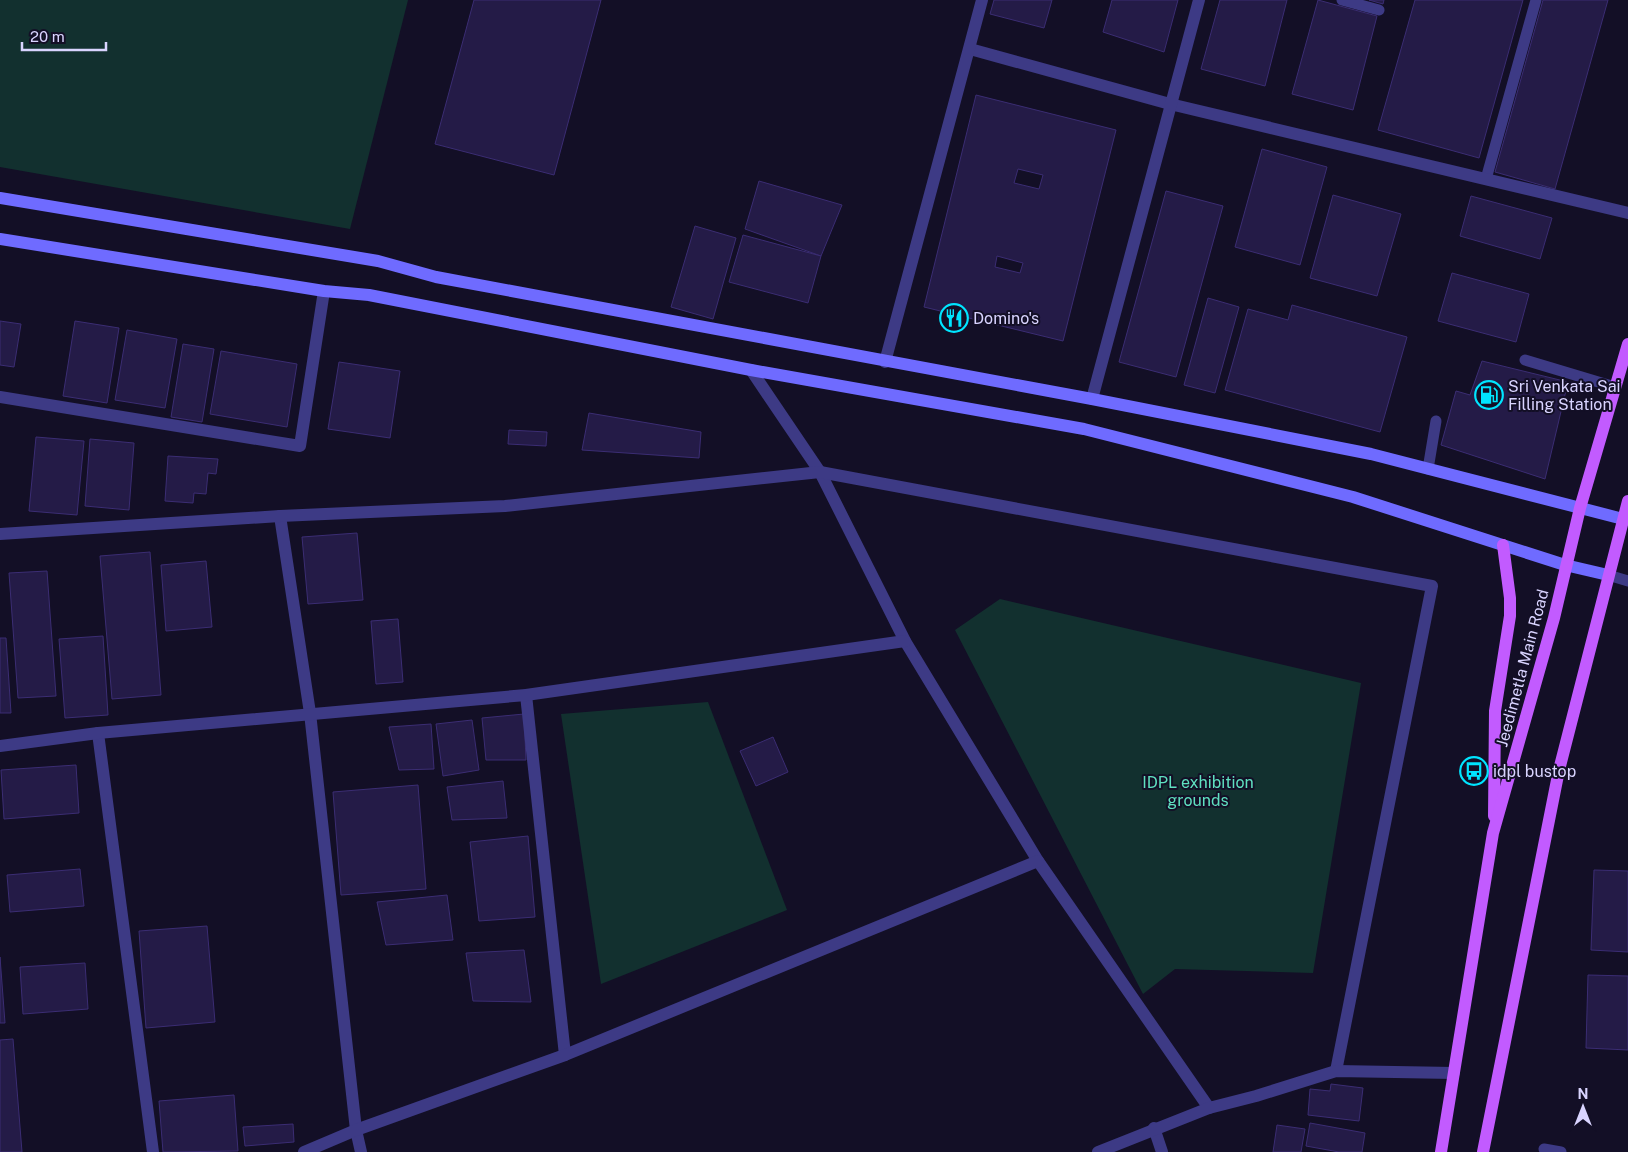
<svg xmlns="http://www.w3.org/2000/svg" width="1628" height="1152" font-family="'Public Sans',sans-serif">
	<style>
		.green { fill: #12302f }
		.building { fill: #241b47; stroke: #3b2d73; fill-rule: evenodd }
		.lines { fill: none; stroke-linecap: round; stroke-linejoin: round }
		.lane { stroke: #3d3a85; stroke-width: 11 }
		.street { stroke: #3d3a85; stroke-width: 12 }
		.secondary { stroke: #6f6bff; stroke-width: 12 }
		.primary { stroke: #c25bff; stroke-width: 12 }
		.labels { text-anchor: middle; stroke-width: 4; stroke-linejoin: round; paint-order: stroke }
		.poi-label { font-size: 16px; fill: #d9d4ff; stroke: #130f26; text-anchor: start }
		.street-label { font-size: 16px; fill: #d9d4ff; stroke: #130f26 }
		.park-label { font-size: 16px; fill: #5fe0c0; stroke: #130f26 }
	</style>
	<rect width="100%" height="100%" fill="#130f26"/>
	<g class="green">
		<path d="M0,0H408L350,229L0,167Z"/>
		<path d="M1000,599L1361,683L1313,973L1175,969L1143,994L955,630Z"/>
		<path d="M708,702L787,910L601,984L561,714Z"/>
	</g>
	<g class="building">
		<path d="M474,0H601L554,175L435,144Z"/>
		<path d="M994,0H1052L1044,28L990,14Z"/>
		<path d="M1112,0H1178L1164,52L1103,32Z"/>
		<path d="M1220,0H1287L1265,86L1201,69Z"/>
		<path d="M1318,0L1377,16L1353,110L1292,94Z"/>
		<path d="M1369,0H1384L1383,4Z"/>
		<path d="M1415,0H1523L1479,158L1378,130Z"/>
		<path d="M1543,0H1608L1555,189L1495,172Z"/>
		<path d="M976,95L1116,130L1063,341L924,307ZM1018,169L1043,175L1039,189L1014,183ZM997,256L1023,263L1020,273L995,267Z"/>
		<path d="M1262,149L1327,167L1300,265L1235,247Z"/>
		<path d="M759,181L842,205L821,256L745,229Z"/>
		<path d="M1166,191L1223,206L1176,377L1119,362Z"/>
		<path d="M1333,195L1401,214L1377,296L1310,278Z"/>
		<path d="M1471,196L1552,218L1540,259L1460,236Z"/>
		<path d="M695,226L736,238L713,319L671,307Z"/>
		<path d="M743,235L821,256L808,303L729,282Z"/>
		<path d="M1452,273L1529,294L1516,342L1438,321Z"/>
		<path d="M1208,298L1239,307L1215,393L1184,385Z"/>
		<path d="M1292,305L1407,337L1380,432L1225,390L1248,309L1288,320Z"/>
		<path d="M0,321L21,324L14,367L0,365Z"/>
		<path d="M75,321L119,328L107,403L63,396Z"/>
		<path d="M127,330L177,339L165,408L115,400Z"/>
		<path d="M183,344L214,349L202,422L171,417Z"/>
		<path d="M221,351L297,364L287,427L210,414Z"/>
		<path d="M1482,361L1568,382L1545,479L1441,445L1456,391L1470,395Z"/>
		<path d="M339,362L400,371L390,438L328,429Z"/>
		<path d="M589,413L701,432L699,458L582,450Z"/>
		<path d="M509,430L547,432L546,446L508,444Z"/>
		<path d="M36,437L84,441L77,515L29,511Z"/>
		<path d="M90,439L134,443L129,510L85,506Z"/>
		<path d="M168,456L218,459L216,474L208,473L206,494L194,493L193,503L165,501Z"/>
		<path d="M357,533L363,600L308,604L302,537Z"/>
		<path d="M150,552L161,695L112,699L100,556Z"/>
		<path d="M206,561L212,627L166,631L161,565Z"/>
		<path d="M47,571L56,696L18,698L9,573Z"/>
		<path d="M398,619L403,682L376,684L371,621Z"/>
		<path d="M103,636L108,715L65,718L59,639Z"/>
		<path d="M0,638H6L11,713H0Z"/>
		<path d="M524,714L526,760H486L482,718Z"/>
		<path d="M472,720L479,770L443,776L436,724Z"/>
		<path d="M431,724L434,769L399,770L389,727Z"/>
		<path d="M773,737L788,772L756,786L740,751Z"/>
		<path d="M76,765L79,813L4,819L1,770Z"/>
		<path d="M503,781L507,818L452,820L447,787Z"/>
		<path d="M418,785L426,889L341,895L333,792Z"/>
		<path d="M528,836L535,917L479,921L470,842Z"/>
		<path d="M80,869L84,906L10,912L7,875Z"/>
		<path d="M1594,870L1628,871V952L1591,950Z"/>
		<path d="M447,895L453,940L386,945L377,902Z"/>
		<path d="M207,926L215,1022L146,1028L139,931Z"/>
		<path d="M524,950L531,1002L473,1001L466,953Z"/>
		<path d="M0,957L5,1023H0Z"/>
		<path d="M85,963L88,1009L23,1014L20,967Z"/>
		<path d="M1588,975L1628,976V1050L1586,1048Z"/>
		<path d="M13,1039L22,1152H0V1040Z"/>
		<path d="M1331,1084L1363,1088L1359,1121L1308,1115L1310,1089L1330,1091Z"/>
		<path d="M234,1095L238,1151L163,1152L159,1101Z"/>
		<path d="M1310,1123L1365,1133L1362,1152H1339L1306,1146Z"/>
		<path d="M293,1124L294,1142L245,1146L243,1127Z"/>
		<path d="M1277,1125L1305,1129L1301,1152H1273Z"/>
	</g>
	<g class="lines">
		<g class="lane">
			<path d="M1342,0L1379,10"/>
			<path d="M1486,179L1536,0"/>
			<path d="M1525,360L1615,387"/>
			<path d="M1428,469L1436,421"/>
			<path d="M1608,575L1628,581"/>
			<path d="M1544,1149L1561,1152"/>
		</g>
		<g class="street">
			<path d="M970,49L1170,104L1628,213"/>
			<path d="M885,362L982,0"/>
			<path d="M751,370L820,472L905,641L1038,861L1209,1108"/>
			<path d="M0,397L300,446L324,291"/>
			<path d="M1092,399L1199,0"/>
			<path d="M280,516L310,713L356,1130L361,1152"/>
			<path d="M0,534L280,516L505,506L820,472L1432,586L1336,1071"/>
			<path d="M526,695L565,1055"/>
			<path d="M98,733L153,1152"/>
			<path d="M0,746L98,733L526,695L905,641"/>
			<path d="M1154,1128L1162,1152"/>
			<path d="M304,1152L356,1130L565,1055L1038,861"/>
			<path d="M1098,1152L1209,1108L1256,1096L1336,1071L1454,1073"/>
		</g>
		<g class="secondary">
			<path d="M0,198L378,261L436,277L1092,399L1371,454L1623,519"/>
			<path d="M0,239L324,291L369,295L751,370L1084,429L1353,497L1565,565L1608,575"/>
		</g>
		<g class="primary">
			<path d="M1494,816L1495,711L1510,616V598L1503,545"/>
			<path d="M1441,1152L1493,833L1554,618L1580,508L1628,344"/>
			<path d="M1483,1152L1559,770L1628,501"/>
		</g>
	</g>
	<defs>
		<symbol id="restaurant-ring" viewBox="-11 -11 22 22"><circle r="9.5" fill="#130f26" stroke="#00e5ff" stroke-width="1.5"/><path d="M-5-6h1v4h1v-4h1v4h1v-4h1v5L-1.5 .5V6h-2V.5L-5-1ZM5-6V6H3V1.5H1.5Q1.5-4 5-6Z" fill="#00e5ff"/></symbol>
		<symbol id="fuel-ring" viewBox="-11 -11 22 22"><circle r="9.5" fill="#130f26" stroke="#00e5ff" stroke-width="1.5"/><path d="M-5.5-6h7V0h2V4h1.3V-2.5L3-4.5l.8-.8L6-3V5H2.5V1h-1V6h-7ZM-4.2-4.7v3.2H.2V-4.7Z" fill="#00e5ff"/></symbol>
		<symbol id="bus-ring" viewBox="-11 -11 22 22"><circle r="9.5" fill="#130f26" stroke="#00e5ff" stroke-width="1.5"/><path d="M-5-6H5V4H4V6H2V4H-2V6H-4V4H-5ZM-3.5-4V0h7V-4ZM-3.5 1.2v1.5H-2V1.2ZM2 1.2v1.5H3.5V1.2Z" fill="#00e5ff"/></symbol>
	</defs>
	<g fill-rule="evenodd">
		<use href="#restaurant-ring" x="938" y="302" width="32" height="32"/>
		<use href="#fuel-ring" x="1473" y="379" width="32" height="32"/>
		<use href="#bus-ring" x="1458" y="755" width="32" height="32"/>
	</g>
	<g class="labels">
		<g class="poi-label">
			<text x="973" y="324">Domino's</text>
			<text x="1508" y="392">Sri Venkata Sai<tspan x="1508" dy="18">Filling Station</tspan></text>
			<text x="1493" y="777">idpl bustop</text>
		</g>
		<g class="street-label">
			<text transform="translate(1522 668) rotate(-75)" y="6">Jeedimetla Main Road</text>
		</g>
		<g class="park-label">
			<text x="1198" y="788">IDPL exhibition<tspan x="1198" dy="18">grounds</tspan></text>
		</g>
	</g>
	<g transform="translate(1583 1107)" stroke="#130f26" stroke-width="4" paint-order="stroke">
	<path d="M0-4L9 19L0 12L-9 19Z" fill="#d9d4ff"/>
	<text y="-8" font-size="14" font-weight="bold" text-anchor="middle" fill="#d9d4ff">N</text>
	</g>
	<path d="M22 42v8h84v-8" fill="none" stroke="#d9d4ff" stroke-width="2.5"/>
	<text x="30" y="42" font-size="15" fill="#d9d4ff" stroke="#130f26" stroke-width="4" paint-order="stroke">20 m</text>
</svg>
